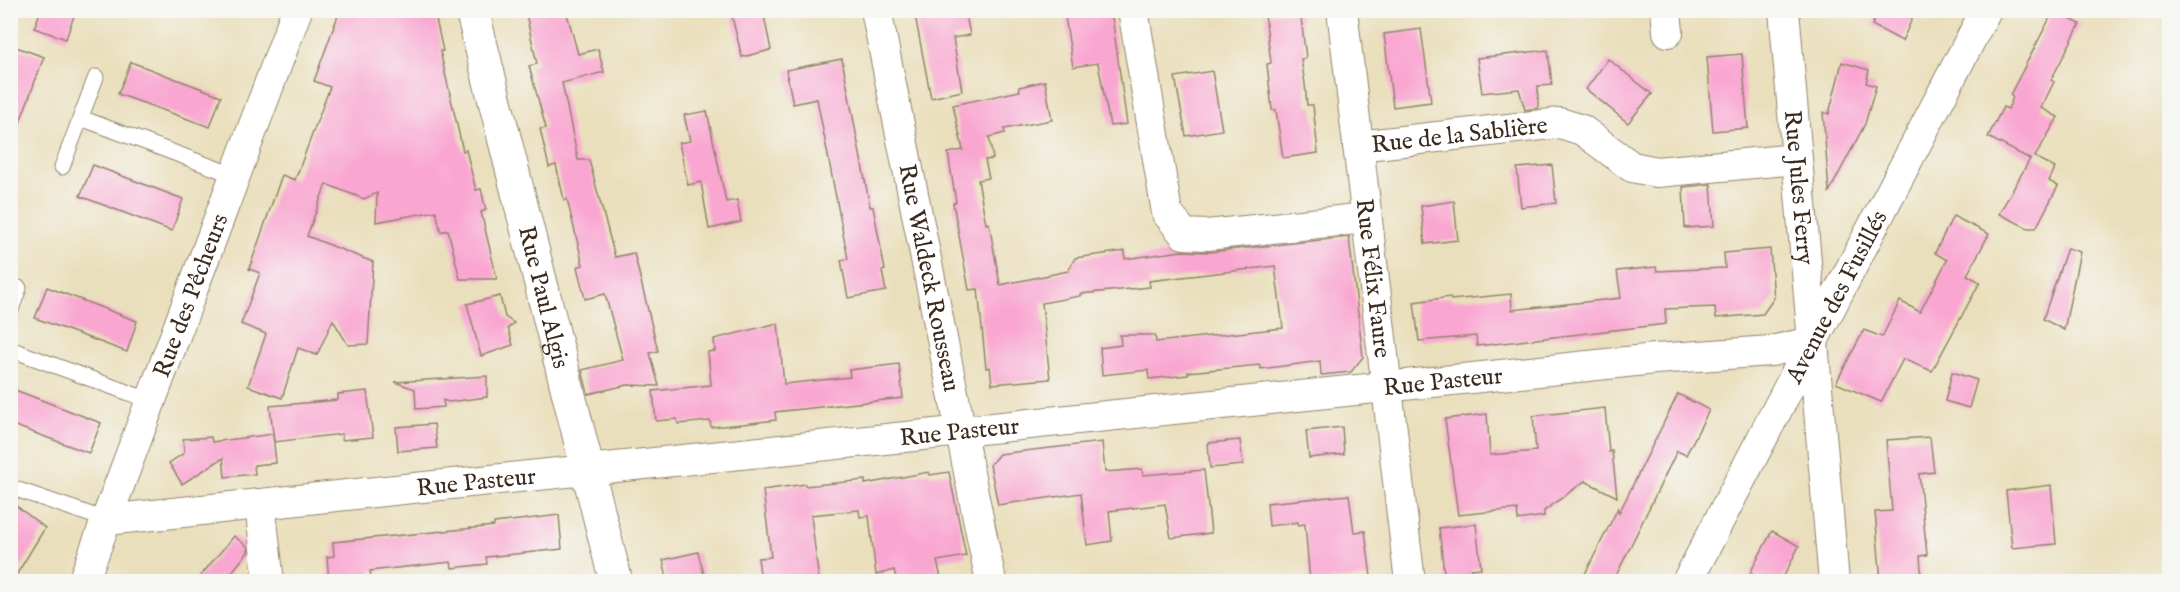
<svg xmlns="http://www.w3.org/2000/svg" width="2180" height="592" font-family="'IM FELL English',serif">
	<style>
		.building { fill: #f9a7d1 }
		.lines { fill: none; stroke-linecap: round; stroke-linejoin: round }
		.service-casing { stroke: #92846d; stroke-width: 17 }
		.minor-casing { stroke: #92846d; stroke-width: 32 }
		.tertiary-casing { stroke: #92846d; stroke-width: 35 }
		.service { stroke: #fff; stroke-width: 15 }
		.minor { stroke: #fff; stroke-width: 30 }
		.tertiary { stroke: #fff; stroke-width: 33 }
		.labels { text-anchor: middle; stroke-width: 5; stroke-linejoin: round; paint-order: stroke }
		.street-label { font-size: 24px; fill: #3b2a1e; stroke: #f6f6f2 }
	</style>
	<rect width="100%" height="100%" fill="#f6f6f2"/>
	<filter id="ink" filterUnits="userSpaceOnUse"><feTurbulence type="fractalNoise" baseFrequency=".0167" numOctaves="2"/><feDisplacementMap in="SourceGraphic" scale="12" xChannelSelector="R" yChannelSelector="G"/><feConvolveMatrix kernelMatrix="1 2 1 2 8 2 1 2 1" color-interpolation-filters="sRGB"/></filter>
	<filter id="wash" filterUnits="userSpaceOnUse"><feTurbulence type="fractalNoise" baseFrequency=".008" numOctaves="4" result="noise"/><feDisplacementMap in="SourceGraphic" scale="24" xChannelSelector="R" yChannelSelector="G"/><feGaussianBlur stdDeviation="1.35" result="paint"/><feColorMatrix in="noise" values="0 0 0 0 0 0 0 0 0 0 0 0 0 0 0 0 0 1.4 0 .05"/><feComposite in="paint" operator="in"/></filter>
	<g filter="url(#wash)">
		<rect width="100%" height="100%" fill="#eadfbc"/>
		<g id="blocks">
			<g class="building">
				<path d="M41,10H76L66,39L34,28Z"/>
				<path d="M340,10H434L443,51H440L463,151L466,150L476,190L481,189L486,210L481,212L497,279H460L448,230L441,232L436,211L376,222L377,193L364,199L326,184L307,236L373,262L368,344L348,345L333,320L317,355L298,348L282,398L248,386L266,334L241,324L260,273L249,269L282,175L295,180L330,87L314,81Z"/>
				<path d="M542,10H566L578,54L598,49L604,72L562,83L578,160H589L615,257L634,253L658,351L650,353L659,386L627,385L588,394L582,370L623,360L605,294L585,299L577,267L583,265L567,199L564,200L556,165L549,167L540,129L546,128L529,66L537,64L526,14Z"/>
				<path d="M914,10H965L970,35L953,38L962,91L931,98Z"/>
				<path d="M1064,10H1111L1127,124L1110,126L1098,63L1073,67Z"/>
				<path d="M1300,10L1306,58L1301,59L1305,84L1307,105H1313L1318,153L1283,158L1276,110H1272L1267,64L1271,63L1265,15Z"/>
				<path d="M1879,10H1916L1902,41L1872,25Z"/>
				<path d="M2054,10L2080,24L2051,80L2054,82L2041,108L2058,117L2035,157L2055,168L2049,181L2058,186L2036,228H2028L1999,214L2030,159L1988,137L2003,107L2008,109L2013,97L2010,95Z"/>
				<path d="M763,11L771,50L742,57L732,17Z"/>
				<path d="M1421,29L1431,102L1393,107L1384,34Z"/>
				<path d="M16,47L44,57L13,141L10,140V63Z"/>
				<path d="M1548,50L1552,85L1538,86V108L1525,110L1519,89L1482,93L1477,58Z"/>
				<path d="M1742,54L1748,128L1713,131L1707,57Z"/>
				<path d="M842,59L870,207H873L885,270L882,271L886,291L848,298L841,260L848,259L817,99L793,104L786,70Z"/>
				<path d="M1608,59L1652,94L1628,123L1586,89Z"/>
				<path d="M131,62L221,96L210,127L118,94Z"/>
				<path d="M1842,62L1869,70L1866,83L1876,86L1865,124L1829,192L1823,112L1829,114Z"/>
				<path d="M1212,71L1222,130L1186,136L1175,77Z"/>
				<path d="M1045,81L1052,120L1004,129L1005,133L989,137L993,159L985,160L989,178L978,180L986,224L989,223L1000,285L1068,271L1075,258L1125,251V259L1182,251L1209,252L1349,237L1363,357L1351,372L1321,375L1320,361L1261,369L1260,365L1188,372V375L1149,379L1148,370L1102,375L1100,348L1121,345L1120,335H1155L1156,342L1283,328L1275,266L1149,281L1150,287L1080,294V296L1042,303L1050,379L992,384L990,367L986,368L978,289L969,290L953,203L956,202L948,153L963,150L953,105L1020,91L1019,87Z"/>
				<path d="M707,111L726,202L737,200L741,222L709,229L701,182L688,185L679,143L690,141L684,115Z"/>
				<path d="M93,165L183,199L172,231L80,196Z"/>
				<path d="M1552,165L1556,203L1521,207L1517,168Z"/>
				<path d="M1711,184L1714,226L1685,228L1683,187Z"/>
				<path d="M1454,201L1458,240L1425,244L1421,206Z"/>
				<path d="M1953,216L1989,234L1967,275L1980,282L1932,371L1903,359L1881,402L1836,383L1864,330L1882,337L1900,301L1920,312L1947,260L1935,253Z"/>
				<path d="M2067,248L2080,252L2064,330L2043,319Z"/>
				<path d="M1770,249L1774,298L1763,314L1716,318L1715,307L1665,309L1666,324L1477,346L1476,336L1419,341L1414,302L1450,297L1451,300L1511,294L1512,310L1621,298L1617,271L1656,267L1657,271L1725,268L1724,253Z"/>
				<path d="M47,287L137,321L127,352L35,318Z"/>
				<path d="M500,296L505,317L514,323L508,328L513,345L481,356L467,304Z"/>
				<path d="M778,323L784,384L850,377L849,370L899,364L903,398L775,412L776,420L743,424L711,427L710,421L678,424L677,419L656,421L653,391L711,385L708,352L715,351L714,339Z"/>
				<path d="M1952,372L1977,380L1969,408L1945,401Z"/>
				<path d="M487,376V397L449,402L443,400L444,407L416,409L415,389L395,382Z"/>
				<path d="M10,388L101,423L89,453L10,424Z"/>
				<path d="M367,391L373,437L342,440V434L274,442L270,406L338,400V394Z"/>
				<path d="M1678,394L1709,410L1686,455L1677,451L1613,582H1581L1618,508L1619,513Z"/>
				<path d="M1605,408L1609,452L1612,451L1617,497L1585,481L1544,511V516L1518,520L1517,509L1458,515L1445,419L1487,414L1490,455L1536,451L1533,416Z"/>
				<path d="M434,424L437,448L398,451L396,427Z"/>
				<path d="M1342,427L1344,454L1309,458L1306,431Z"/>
				<path d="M273,434L276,463L254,465L255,474L225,477L223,458L182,484L169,463L184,453L183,439L211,437L212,442Z"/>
				<path d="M1930,437L1934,472L1919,474L1927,555L1920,556L1922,582H1881L1875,512L1892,511L1886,440Z"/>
				<path d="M1240,440L1243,465L1210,468L1208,443Z"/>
				<path d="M1102,442L1105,472L1142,469L1143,475L1204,470L1211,533L1171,538L1165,504L1109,511L1112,541L1087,545L1081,493L998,505L990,465L999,454Z"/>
				<path d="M929,472L930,475L949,472L966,556L937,561L942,582H897L894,570L876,575L869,516L860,517L859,510L811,515L819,582H761L758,558L771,557L763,490L805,484V486L865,480V484Z"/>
				<path d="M2051,485L2056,544L2012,548L2006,491Z"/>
				<path d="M1349,495L1354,532L1365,531L1371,577L1310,582L1305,524L1298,525V522L1269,526L1267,503Z"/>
				<path d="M10,501L45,528L12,582H10Z"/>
				<path d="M559,515L562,549L486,557L487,564L452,568L451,562L370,571L372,582H329L327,557L334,556L333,542L494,526V523Z"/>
				<path d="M1476,524L1481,568L1471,569L1472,582H1445L1439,528Z"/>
				<path d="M1772,531L1799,546L1781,582H1767L1750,573Z"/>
				<path d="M234,536L248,547V552L227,578L197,580Z"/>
				<path d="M698,552L706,582H668L663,560Z"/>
			</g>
		</g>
	</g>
	<g filter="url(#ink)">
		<use href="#blocks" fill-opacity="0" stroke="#92846d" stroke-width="1.5"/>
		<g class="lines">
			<defs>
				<g id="service">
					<path d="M81,118L236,176"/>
					<path d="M62,167L96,77"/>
					<path d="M10,312L19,288"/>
					<path d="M10,349L151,401"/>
					<path d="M10,487L106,520"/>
				</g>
				<g id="minor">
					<path id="s1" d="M876,10L991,582"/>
					<path d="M1133,10L1167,213L1184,234L1207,235L1366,218"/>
					<path id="s2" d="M1342,10L1410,582"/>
					<path d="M1666,10L1668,32"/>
					<path id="s3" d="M1784,10L1834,582"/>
					<path id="s4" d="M1358,146L1560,123L1582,130L1632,167L1657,172L1797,159"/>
					<path d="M260,504L269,582"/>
					<path id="s5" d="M106,520L1655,359L1771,351L1812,342"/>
					<path id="s6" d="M83,582L297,10"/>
					<path id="s7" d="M1687,582L1986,10"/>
				</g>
				<g id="tertiary">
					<path id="s8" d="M472,10L616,582"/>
				</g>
			</defs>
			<use href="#service" class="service-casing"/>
			<use href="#minor" class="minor-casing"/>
			<use href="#tertiary" class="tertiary-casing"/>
			<use href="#service" class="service"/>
			<use href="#minor" class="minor"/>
			<use href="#tertiary" class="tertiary"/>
		</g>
	</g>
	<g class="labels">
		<g class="street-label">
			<text dy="8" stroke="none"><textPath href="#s4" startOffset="102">Rue de la Sablière</textPath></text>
			<text dy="8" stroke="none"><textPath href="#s3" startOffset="178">Rue Jules Ferry</textPath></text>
			<text dy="8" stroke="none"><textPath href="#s1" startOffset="273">Rue Waldeck Rousseau</textPath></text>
			<text dy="8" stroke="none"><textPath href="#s2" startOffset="270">Rue Félix Faure</textPath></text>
			<text dy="8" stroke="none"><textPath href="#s6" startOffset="306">Rue des Pêcheurs</textPath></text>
			<text dy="8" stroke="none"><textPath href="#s8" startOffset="296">Rue Paul Algis</textPath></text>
			<text dy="8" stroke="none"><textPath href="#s7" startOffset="322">Avenue des Fusillés</textPath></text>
			<text dy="8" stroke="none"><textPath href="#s5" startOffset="1344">Rue Pasteur</textPath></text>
			<text dy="8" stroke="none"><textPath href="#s5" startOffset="858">Rue Pasteur</textPath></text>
			<text dy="8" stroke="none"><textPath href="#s5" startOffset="372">Rue Pasteur</textPath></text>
		</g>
	</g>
	<rect width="2180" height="592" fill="none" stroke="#f6f6f2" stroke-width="36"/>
</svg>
